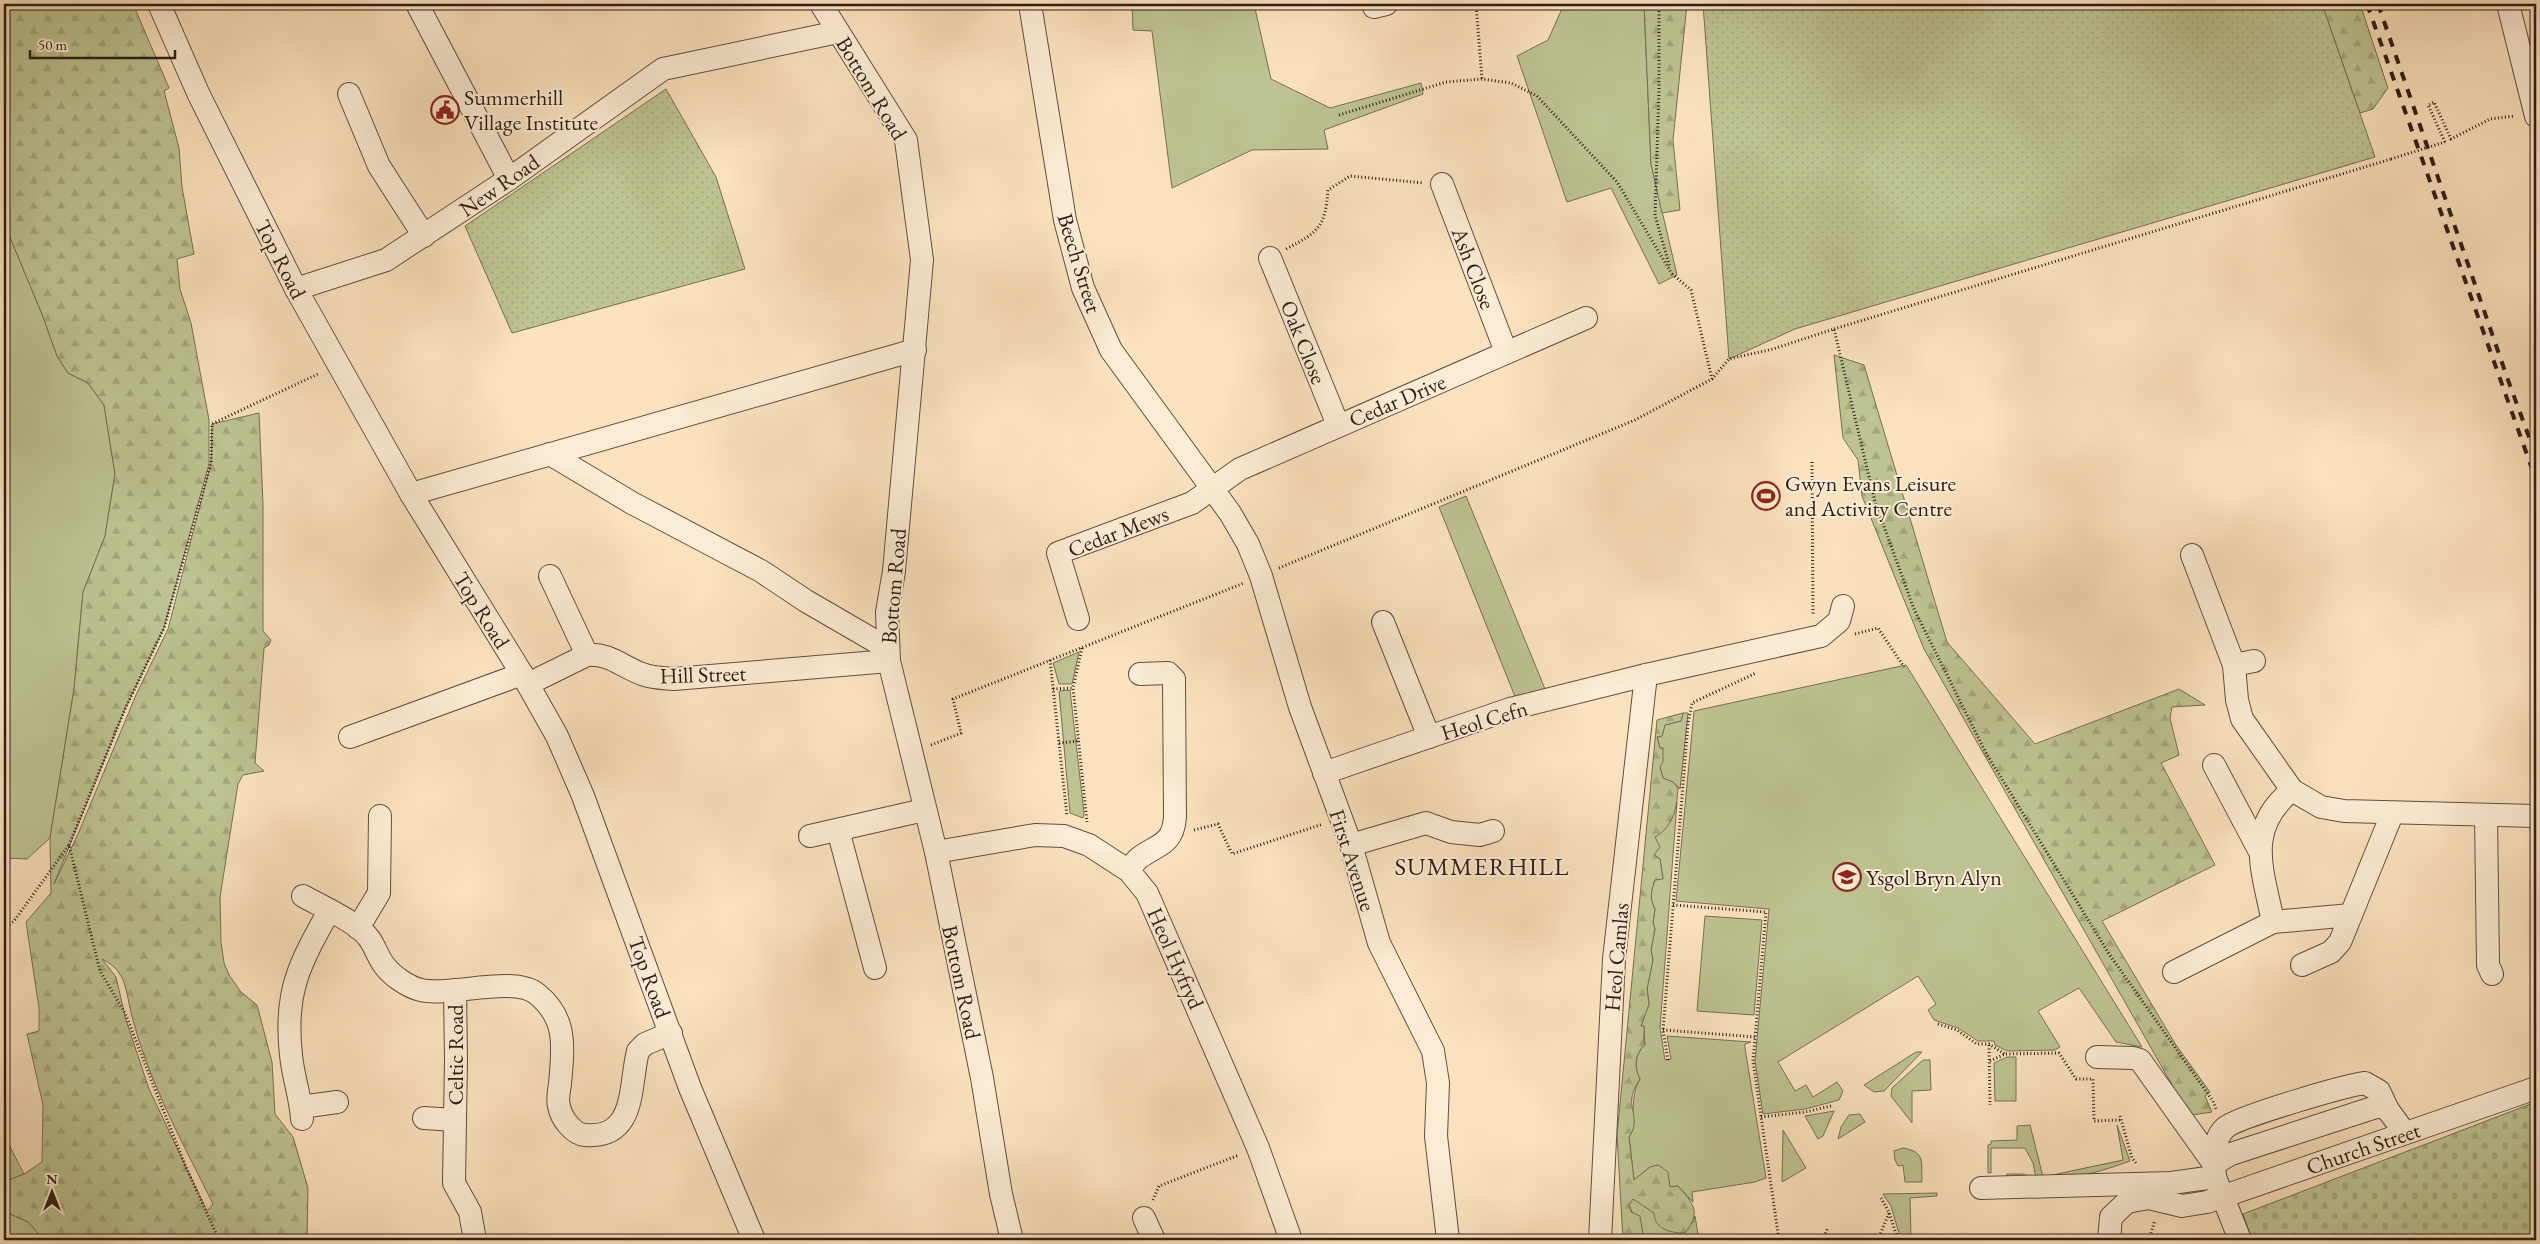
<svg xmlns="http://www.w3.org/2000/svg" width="2540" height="1244" font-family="'EB Garamond',serif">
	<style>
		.grass { fill: #bdc392; stroke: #767054 }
		.forest { fill: url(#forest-firs); stroke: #767054; fill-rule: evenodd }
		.cemetery { fill: url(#cemetery-stones); stroke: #767054 }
		.park { fill: url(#park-dots); stroke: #767054 }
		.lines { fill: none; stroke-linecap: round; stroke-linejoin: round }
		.minor-casing { stroke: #614e3f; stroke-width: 24 }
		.path { stroke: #2e1d15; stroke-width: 3; stroke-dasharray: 1 2.5; stroke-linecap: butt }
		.minor { stroke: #fcecd5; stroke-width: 22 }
		.rail { stroke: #2e1d15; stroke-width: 4; stroke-dasharray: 9 9; stroke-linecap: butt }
		.path-bridge { stroke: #2e1d15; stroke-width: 3; stroke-dasharray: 1 2.5; stroke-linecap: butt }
		.labels { text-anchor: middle; stroke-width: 4; stroke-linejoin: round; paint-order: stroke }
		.street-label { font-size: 22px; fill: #2e1d15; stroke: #fcecd5 }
		.poi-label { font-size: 22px; fill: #2e1d15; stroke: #fcecd5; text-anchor: start }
		.quarter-label { font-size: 25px; letter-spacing: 1px; fill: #2e1d15; stroke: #fcecd5 }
	</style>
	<defs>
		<pattern id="forest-firs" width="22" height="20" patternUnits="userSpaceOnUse" patternTransform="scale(1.25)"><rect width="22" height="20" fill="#bdc392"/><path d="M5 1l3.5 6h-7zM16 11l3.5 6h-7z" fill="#a3a77d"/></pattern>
		<pattern id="cemetery-stones" width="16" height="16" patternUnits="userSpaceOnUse" patternTransform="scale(1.25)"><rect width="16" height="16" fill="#bdc392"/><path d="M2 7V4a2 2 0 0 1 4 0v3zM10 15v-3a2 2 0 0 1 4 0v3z" fill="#a3a77d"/></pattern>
		<pattern id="park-dots" width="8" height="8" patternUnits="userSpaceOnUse" patternTransform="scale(1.25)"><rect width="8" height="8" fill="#bdc392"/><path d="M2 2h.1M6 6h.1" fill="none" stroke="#a3a77d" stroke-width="1.8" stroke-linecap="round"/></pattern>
	</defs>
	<rect width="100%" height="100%" fill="#fbe2be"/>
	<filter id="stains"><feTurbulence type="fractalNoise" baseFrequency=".004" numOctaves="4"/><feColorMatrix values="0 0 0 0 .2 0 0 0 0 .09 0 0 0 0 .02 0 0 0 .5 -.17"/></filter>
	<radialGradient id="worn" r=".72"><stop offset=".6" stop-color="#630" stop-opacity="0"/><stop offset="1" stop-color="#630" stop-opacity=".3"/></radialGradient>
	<g class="grass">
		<path d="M1132,4H1254L1271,79L1330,108L1421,83L1423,94L1324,130L1328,149L1252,150L1172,188L1152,31L1133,30Z"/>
		<path d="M1561,4H1644L1651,164L1677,275L1659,284L1611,188L1567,202L1517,56L1548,40L1561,11Z"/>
		<path d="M4,223L42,314L57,356L68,373L88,383L104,405L115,474L105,536L83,592L74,689L50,838L27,859L4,858Z"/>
		<path d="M1466,496L1545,689L1516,699L1439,507Z"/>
		<path d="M1079,652L1072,684H1059L1053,663Z"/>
		<path d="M1906,665L2142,1047L2116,1042L2079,988L2038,1011L2060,1047L2055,1050L2007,1051L1995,1045L1994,1041H1978L1958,1028L1934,1020L1928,1010L1936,1004L1918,976L1778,1062L1795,1091L1806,1085L1813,1097L1837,1082L1843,1091L1839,1100L1805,1109L1763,1114L1755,1061L1769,909L1676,901L1694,711Z"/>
		<path d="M1070,690L1084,813L1083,818L1070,813L1059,691Z"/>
		<path d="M1683,713H1688L1680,789L1673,782L1663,778L1660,767L1663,748H1660L1657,737L1662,736L1665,725L1681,721Z"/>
		<path d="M1677,802L1660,1028L1665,1060L1671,1059L1667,1036L1751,1042L1745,1044V1048L1766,1178L1755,1182L1692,1192L1693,1202L1678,1186L1670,1187L1667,1172L1650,1167L1634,1180L1629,1137C1637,1126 1628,1099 1640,1079C1634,1067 1635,1054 1645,1045L1644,1026H1641L1649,1004L1647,989L1653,960L1651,950L1655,929L1653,923L1655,909C1649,898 1651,891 1655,880L1663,878L1660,859L1654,855L1655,836C1668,830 1673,816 1677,802Z"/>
		<path d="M1705,916L1762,920L1754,1015L1697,1011Z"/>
		<path d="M1916,1052H1922L1884,1091L1874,1092L1864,1085Z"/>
		<path d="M2007,1057H2016V1101H1995L1994,1063Z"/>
		<path d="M1923,1060H1930L1931,1090L1912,1091V1123L1891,1096L1892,1088Z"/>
		<path d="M1834,1111L1823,1136L1818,1139L1805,1116Z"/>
		<path d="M1860,1114L1865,1122L1838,1139L1841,1127L1849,1115Z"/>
		<path d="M2030,1125L2043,1177L2123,1160L2117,1125L2130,1161C2084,1178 2054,1182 2006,1179L2003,1177L2007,1176V1174H2023L2036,1178L2033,1163L2025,1148H1991V1173H1988V1145L1991,1144V1141L2017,1140V1126Z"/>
		<path d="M1783,1130L1806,1168L1782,1182Z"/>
		<path d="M4,1135L24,1174L4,1182Z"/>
		<path d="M1903,1148C1926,1152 1921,1162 1922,1182H1905L1903,1165L1898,1166L1895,1160L1894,1151Z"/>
		<path d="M1937,1193V1196L1910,1198L1911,1237L1937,1236V1240H1901L1891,1206L1883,1194Z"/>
		<path d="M1633,1198L1654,1213L1693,1223L1695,1216L1699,1240H1651V1234L1643,1235C1643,1222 1633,1217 1629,1205Z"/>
		<path d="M4,1211L28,1222L44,1240H4Z"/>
	</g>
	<g class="forest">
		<path d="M4,4H133L169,88L164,91L179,148L182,187L194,254L177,259L180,289L191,323L209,420V464L164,628L125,709L54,884L78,834L136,695L168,629L211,463L212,424L259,413L263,503V631L271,640L269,645L264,648L255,763L264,771L243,775L238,784L220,897L221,942L224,963L229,975L241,992L257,1005L272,1062L275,1114L293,1137L308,1188L307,1240H44L28,1222L4,1211V1182L24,1174L42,1162L43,1105L27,1034L39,1031V1008L26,922L51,893L50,838L74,689L83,592L105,536L115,474L104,405L88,383L68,373L57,356L42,314L4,223ZM102,959C128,972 125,991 132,1016C149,1083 183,1143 213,1204L207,1211L149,1089L126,1020L116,977Z"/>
		<path d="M1644,4H1687L1673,140L1680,210L1662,213L1651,164Z"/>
		<path d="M2322,4H2360L2388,88L2373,109L2360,113Z"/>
		<path d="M1834,355L1864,365L1947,642L2035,744L2179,689L2205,705L2172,707L2170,718L2179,755L2161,763L2215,865L2102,921L2176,1045L2210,1092L2205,1096L2212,1112L2192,1115L2183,1104L1924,649L1862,496L1858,460L1843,438Z"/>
		<path d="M1683,713L1681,721L1665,725L1662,736L1657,737L1660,748H1663V762L1660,767L1663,778L1673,782L1678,788C1677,808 1673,827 1655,837L1660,847L1654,855L1660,859L1663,879L1655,880C1651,891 1649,898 1655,909L1653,923L1655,929L1651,950L1653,960L1647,989L1649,1004L1641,1026H1644C1645,1033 1642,1038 1645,1045C1634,1054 1634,1067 1640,1079C1635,1086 1630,1097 1632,1106C1634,1118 1637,1126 1629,1137L1634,1180L1650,1167L1658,1165L1668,1172L1670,1187L1678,1186C1693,1203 1702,1212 1685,1233C1671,1233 1655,1230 1654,1213L1633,1199L1629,1205L1631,1212L1640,1216L1643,1235H1635L1636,1240H1623L1617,1135L1657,720Z"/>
	</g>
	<path class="cemetery" d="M2536,1102V1240H2252L2243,1214Z"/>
	<g class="park">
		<path d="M1703,4H2322L2375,157L1795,329L1729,359Z"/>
		<path d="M666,89L716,177L745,269L512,333L465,226Z"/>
	</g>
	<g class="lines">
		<defs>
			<g id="minor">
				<path d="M159,4L199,95L296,289L411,494L522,674L557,736L583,796L690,1088L754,1240"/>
				<path d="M417,4L509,179"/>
				<path d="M821,4L906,140L922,260L894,571L887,612L889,661L936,852L982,1078L1001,1194L1012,1240"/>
				<path d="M1030,4L1065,220L1083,288L1111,350L1230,513L1248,544L1261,576L1300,707L1351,845L1379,943L1433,1051L1438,1083L1436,1136L1448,1240"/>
				<path d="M2508,4L2536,116"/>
				<path d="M1374,7L1386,4"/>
				<path d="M349,94L379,166L424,236"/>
				<path d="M1442,184L1506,352"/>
				<path d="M1270,258L1338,425"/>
				<path d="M296,289L386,260L509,179L663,69L838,32"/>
				<path d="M550,454L632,503L761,571L806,601L887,648"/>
				<path d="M411,494L915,350"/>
				<path d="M2192,555L2234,665L2237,700L2242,719L2292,790L2321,807L2344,811L2536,816"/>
				<path d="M550,576L587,655"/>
				<path d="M1078,619L1058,553L1192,503L1240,469L1586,318"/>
				<path d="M1383,622L1429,737"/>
				<path d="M2234,665L2254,661"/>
				<path d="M528,684L587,655C610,653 622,667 642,674C652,678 664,678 674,679L889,661"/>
				<path d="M350,737L522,674"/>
				<path d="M2214,765L2259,850"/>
				<path d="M1324,773L1510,709L1646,675L1821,636L1839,621L1843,606"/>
				<path d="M2486,815L2488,965L2492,974"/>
				<path d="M838,830L875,968"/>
				<path d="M810,836L924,810"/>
				<path d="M1351,845L1426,823L1451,832L1480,835L1493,831"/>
				<path d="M936,852L1035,835L1064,836L1089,845L1129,871L1147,893L1258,1148L1291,1240"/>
				<path d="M1129,871C1132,867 1135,861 1139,858C1158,844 1173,845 1175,817L1174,679L1168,673L1140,674"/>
				<path d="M303,896C321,906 343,916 359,928C375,941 374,951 384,965C392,976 408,987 421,990C449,997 514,975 537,994C568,1019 563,1048 560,1084C559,1091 557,1100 559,1106C561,1118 573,1134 585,1135C637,1139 629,1086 638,1051L645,1044L671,1033"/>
				<path d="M2273,922C2263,870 2244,829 2292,790"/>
				<path d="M358,928L379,893L380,816"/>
				<path d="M2302,965L2331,952L2340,942L2392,814"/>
				<path d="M2174,972L2273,922L2351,915"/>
				<path d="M455,990L456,1059L454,1183L470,1212L475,1240"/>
				<path d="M2097,1057L2133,1058L2140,1060L2214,1164"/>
				<path d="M301,1107L337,1102"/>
				<path d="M424,1118L455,1120"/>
				<path d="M302,1119C301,1098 293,1077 291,1055C284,992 299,965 329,911"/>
				<path d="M2214,1164C2215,1150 2215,1137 2225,1128C2237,1117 2347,1085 2365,1083L2379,1091L2388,1110"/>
				<path d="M1981,1188L2171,1183L2215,1177"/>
				<path d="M1144,1218L1154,1240"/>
				<path d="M1600,1240L1614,959L1646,675"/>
				<path d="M2109,1240L2111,1217L2127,1202L2149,1198L2182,1206L2207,1202L2536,1088"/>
				<path d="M2240,1240L2215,1177L2214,1164L2231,1154L2379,1106L2388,1110L2405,1133"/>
			</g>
		</defs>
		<use href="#minor" class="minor-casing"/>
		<g class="path">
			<path d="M1476,4L1482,79"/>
			<path d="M1659,4V89L1655,215L1670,268"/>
			<path d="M1339,115L1446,82L1482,79L1511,83L1537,96L1617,182L1672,274"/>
			<path d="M2445,142L2428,105L2434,102L2451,139L2490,119L2515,116"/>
			<path d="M1286,249C1319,232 1325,227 1328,190L1350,176L1424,183"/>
			<path d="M1672,274L1691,290L1712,379"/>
			<path d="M1834,329L2391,159"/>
			<path d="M1812,462L1813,616"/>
			<path d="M1279,568L1635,420L1712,379L1729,359L1773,349L1834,329L1875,502L1914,609L1986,753L2109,954L2213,1101L2217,1111"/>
			<path d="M1855,634L1878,628L1904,667"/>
			<path d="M1082,648L1073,688L1087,822"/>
			<path d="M1050,660L1067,816"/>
			<path d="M1053,689L1073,688"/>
			<path d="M1059,743L1078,741"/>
			<path d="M931,745L961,733L953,699L1244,583"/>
			<path d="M1194,830L1218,824L1232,854L1323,824"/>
			<path d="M69,845L125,709L164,628L211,463L212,424L320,373"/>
			<path d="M1673,905L1766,912L1753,1061L1779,1240"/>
			<path d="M4,929L14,921L69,845L100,971L125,1013L185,1165L219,1240"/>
			<path d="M1938,1024L1957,1030L1977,1044H1989L2005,1054"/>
			<path d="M1663,1030L1756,1037"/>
			<path d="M1989,1045L1990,1105"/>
			<path d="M1668,1060L1663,1030L1688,723L1692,703L1756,673"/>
			<path d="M1990,1061L2005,1054L2059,1053L2076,1079H2093L2094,1121L2121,1120"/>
			<path d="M2120,1116L2132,1158L2136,1163"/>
			<path d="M1761,1117L1805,1112L1831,1106"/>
			<path d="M1881,1198L1889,1212L1898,1240"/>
			<path d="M1153,1200L1159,1186L1239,1155"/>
			<path d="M1823,1240L1828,1227"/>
			<path d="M1878,1240L1889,1213"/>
			<path d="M2149,1240L2155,1220"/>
		</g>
		<use href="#minor" class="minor"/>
		<g class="rail">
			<path d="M2367,4L2536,480"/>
			<path d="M2378,4L2508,380L2536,456"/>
		</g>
		<path class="path-bridge" d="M2391,159L2445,142"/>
	</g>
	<defs>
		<symbol id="civic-ring" viewBox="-11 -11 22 22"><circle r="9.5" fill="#fcecd5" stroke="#8f2418" stroke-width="1.5"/><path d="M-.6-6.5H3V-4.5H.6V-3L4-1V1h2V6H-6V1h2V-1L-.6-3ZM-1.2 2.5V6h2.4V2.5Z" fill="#8f2418"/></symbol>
		<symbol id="stadium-ring" viewBox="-11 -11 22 22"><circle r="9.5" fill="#fcecd5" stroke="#8f2418" stroke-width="1.5"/><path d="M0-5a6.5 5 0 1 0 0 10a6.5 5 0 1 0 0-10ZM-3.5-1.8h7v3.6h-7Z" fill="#8f2418"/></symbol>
		<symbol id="school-ring" viewBox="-11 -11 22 22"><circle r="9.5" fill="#fcecd5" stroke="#8f2418" stroke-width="1.5"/><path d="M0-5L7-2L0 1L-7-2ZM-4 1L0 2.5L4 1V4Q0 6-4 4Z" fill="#8f2418"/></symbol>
	</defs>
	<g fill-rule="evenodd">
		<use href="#civic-ring" x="429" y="94" width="32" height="32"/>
		<use href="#stadium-ring" x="1750" y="480" width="32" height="32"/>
		<use href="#school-ring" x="1831" y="861" width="32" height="32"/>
	</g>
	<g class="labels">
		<g class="street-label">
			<text transform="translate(872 88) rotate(59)" y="8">Bottom Road</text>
			<text transform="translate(499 185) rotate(-35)" y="8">New Road</text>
			<text transform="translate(281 259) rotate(63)" y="8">Top Road</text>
			<text transform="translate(1080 263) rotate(73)" y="8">Beech Street</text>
			<text transform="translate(1474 268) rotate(69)" y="8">Ash Close</text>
			<text transform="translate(1304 342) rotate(68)" y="8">Oak Close</text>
			<text transform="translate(1397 400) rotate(-23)" y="8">Cedar Drive</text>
			<text transform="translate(1118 531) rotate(-21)" y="8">Cedar Mews</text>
			<text transform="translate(893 586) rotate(-85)" y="8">Bottom Road</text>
			<text transform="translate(482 610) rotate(58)" y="8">Top Road</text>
			<text transform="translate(703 674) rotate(-2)" y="8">Hill Street</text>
			<text transform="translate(1484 720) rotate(-17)" y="8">Heol Cefn</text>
			<text transform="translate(1353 860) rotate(72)" y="8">First Avenue</text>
			<text transform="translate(1616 957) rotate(-85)" y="8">Heol Camlas</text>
			<text transform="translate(1176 958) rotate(66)" y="8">Heol Hyfryd</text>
			<text transform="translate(650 977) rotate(70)" y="8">Top Road</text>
			<text transform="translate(962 982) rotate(78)" y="8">Bottom Road</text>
			<text transform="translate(455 1055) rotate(-90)" y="8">Celtic Road</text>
			<text transform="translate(2363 1148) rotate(-19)" y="8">Church Street</text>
		</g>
		<g class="poi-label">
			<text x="464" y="105">Summerhill<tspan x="464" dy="25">Village Institute</tspan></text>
			<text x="1785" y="491">Gwyn Evans Leisure<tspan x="1785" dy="25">and Activity Centre</tspan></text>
			<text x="1866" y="885">Ysgol Bryn Alyn</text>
		</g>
		<g class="quarter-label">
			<text x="1482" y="875">SUMMERHILL</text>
		</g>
	</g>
	<rect width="2540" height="1244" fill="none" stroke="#fbe2be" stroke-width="20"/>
	<rect x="5" y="5" width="2530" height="1234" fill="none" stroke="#2e1d15" stroke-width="2.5"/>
	<rect x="10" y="10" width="2520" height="1224" fill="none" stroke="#2e1d15"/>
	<g transform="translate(52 1192)" stroke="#fcecd5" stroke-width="4" paint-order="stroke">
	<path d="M0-4L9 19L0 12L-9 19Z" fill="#2e1d15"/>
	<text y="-8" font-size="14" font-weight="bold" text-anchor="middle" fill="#2e1d15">N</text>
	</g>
	<path d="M30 50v8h145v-8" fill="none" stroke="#2e1d15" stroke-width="2.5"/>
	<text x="38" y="50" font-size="15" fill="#2e1d15" stroke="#fcecd5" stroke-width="4" paint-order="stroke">50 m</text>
	<rect width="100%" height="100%" filter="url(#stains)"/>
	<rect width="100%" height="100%" fill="url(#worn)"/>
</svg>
